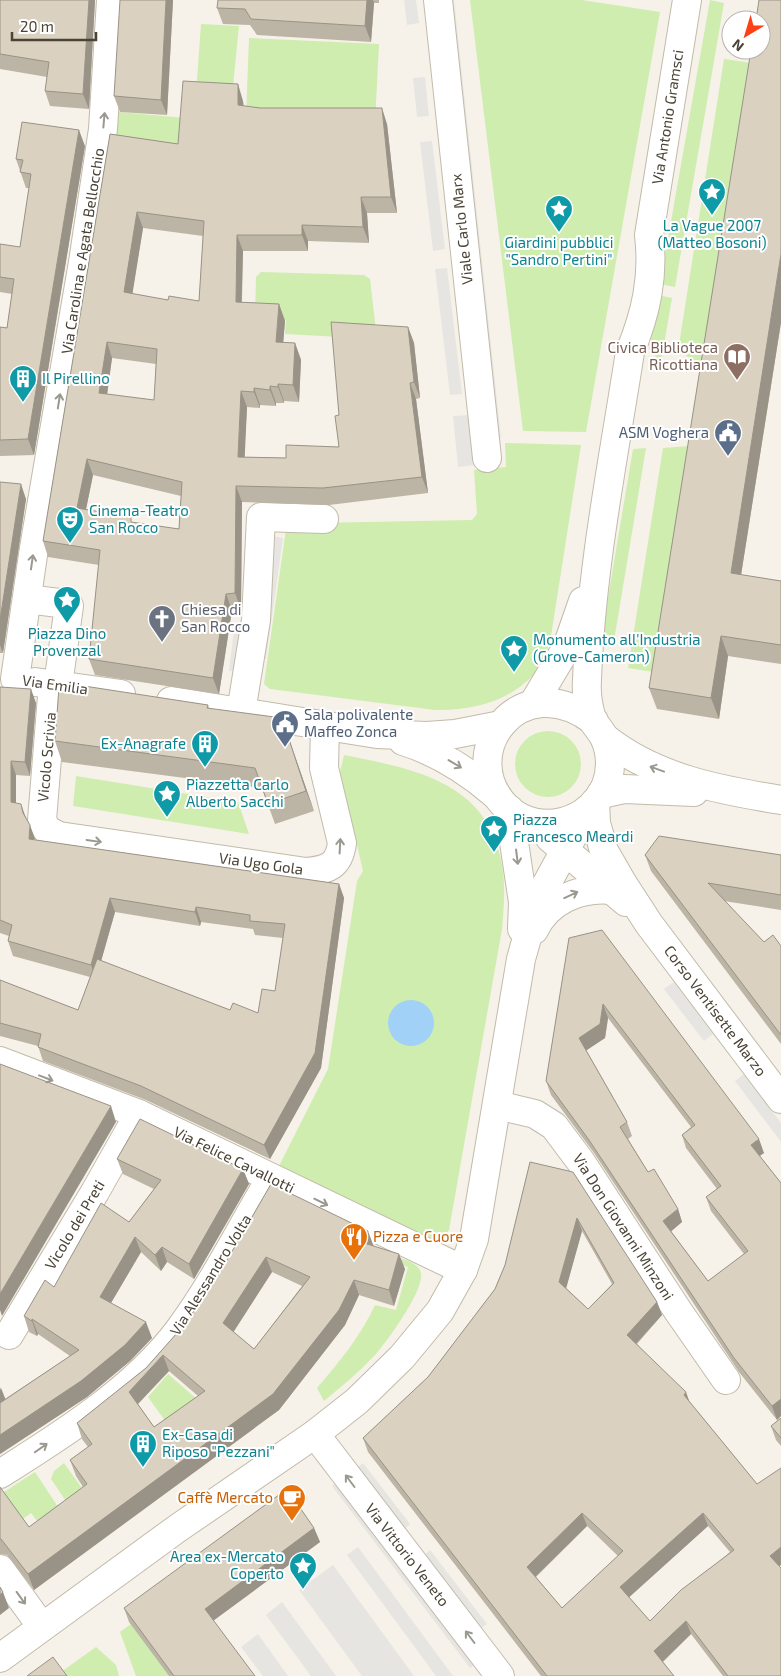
<svg xmlns="http://www.w3.org/2000/svg" width="781" height="1676" font-family="'Exo 2',sans-serif">
	<style>
		.green { fill: #cfedaf }
		.parking { fill: #e7e5e1 }
		.water { fill: #a1d1f6 }
		.lines { fill: none; stroke-linecap: round; stroke-linejoin: round }
		.minor-casing { stroke: #c2bbaa; stroke-width: 30 }
		.minor { stroke: #fff; stroke-width: 28 }
		.wall { fill: #bcb4a5; fill-rule: evenodd }
		.shaded-wall { fill: #999286 }
		.building { fill: #dbd1c0; stroke: #999286; fill-rule: evenodd }
		.oneway { stroke: #9b9890 }
		.labels { text-anchor: middle; stroke-width: 4; stroke-linejoin: round; paint-order: stroke }
		.street-label { font-size: 15px; fill: #4a4336; stroke: #fff }
		.culture-label { font-size: 15px; fill: #0d838f; stroke: #fff; text-anchor: start }
		.education-label { font-size: 15px; fill: #785e54; stroke: #fff; text-anchor: end }
		.service-label { font-size: 15px; fill: #4e5e75; stroke: #fff; text-anchor: end }
		.worship-label { font-size: 15px; fill: #5b616d; stroke: #fff; text-anchor: start }
		.food-label { font-size: 15px; fill: #c56008; stroke: #fff; text-anchor: start }
	</style>
	<rect width="100%" height="100%" fill="#f6f2e9"/>
	<g class="green">
		<path d="M470,0H582L660,12L586,432L523,431Z"/>
		<path d="M710,0L724,3L675,287L660,284Z"/>
		<path d="M201,24L239,26L232,96L196,93Z"/>
		<path d="M249,38L379,44L375,123L246,117Z"/>
		<path d="M724,59L752,63L703,366L678,351Z"/>
		<path d="M119,112L185,118L182,155L115,151Z"/>
		<path d="M261,272L364,275L370,279L377,339L285,334L286,320L255,318L256,277Z"/>
		<path d="M658,295L672,298L661,362L649,349Z"/>
		<path d="M505,443L581,445L551,636C548,645 546,658 541,666C515,700 476,711 435,710L270,689L264,684L286,529L313,523L472,520L477,514L474,470L506,467Z"/>
		<path d="M689,446L654,672L628,668L663,448Z"/>
		<path d="M646,448L613,647L600,645L633,449Z"/>
		<circle cx="548" cy="764" r="33"/>
		<path d="M344,755C410,768 486,781 501,860C506,883 504,906 502,929L449,1230L444,1237L434,1239L278,1168L328,1069L357,881L363,871L340,772Z"/>
		<path d="M76,776L238,802L249,834L73,806Z"/>
		<path d="M390,1255C399,1258 415,1261 420,1270C429,1285 386,1343 375,1355C359,1372 341,1387 324,1401L317,1388C340,1361 360,1337 375,1305L396,1310L408,1267L388,1261Z"/>
		<path d="M168,1374L206,1407L171,1429L148,1397Z"/>
		<path d="M64,1463L89,1498L72,1510L51,1479L54,1471Z"/>
		<path d="M35,1472L64,1516L44,1530L31,1513L23,1519L4,1492Z"/>
		<path d="M131,1624L169,1676H136L120,1632Z"/>
		<path d="M96,1647L116,1665L119,1676H64L61,1672Z"/>
	</g>
	<g class="parking">
		<path d="M404,0H416L419,23L407,25Z"/>
		<path d="M446,0H454L501,438H492Z"/>
		<path d="M425,77L429,116L417,117L413,78Z"/>
		<path d="M432,141L445,249L433,251L420,142Z"/>
		<path d="M447,268L462,394L450,395L435,269Z"/>
		<path d="M471,415L475,465L458,467L453,416Z"/>
		<path d="M273,536L283,538L266,659L255,658Z"/>
		<path d="M252,621L245,671H229L235,622Z"/>
		<path d="M674,982L713,1034L704,1041L664,989Z"/>
		<path d="M744,1074L781,1123V1142L735,1081Z"/>
		<path d="M363,1463L410,1524L401,1532L353,1471Z"/>
		<path d="M342,1478L480,1661L470,1668L332,1486Z"/>
		<path d="M358,1547L453,1676H436L347,1555Z"/>
		<path d="M430,1550L487,1624L477,1631L421,1558Z"/>
		<path d="M333,1565L414,1676H362L299,1590Z"/>
		<path d="M282,1602L336,1676H311L266,1615Z"/>
		<path d="M258,1634L288,1676H263L241,1647Z"/>
	</g>
	<circle class="water" cx="411" cy="1023" r="23"/>
	<g class="lines">
		<defs>
			<g id="minor">
				<path d="M438,0L487,458"/>
				<path d="M27,599L67,604L69,606L58,685"/>
				<path d="M15,679L34,548L83,262L103,129L111,0"/>
				<path d="M35,682L121,694"/>
				<path d="M53,684L42,820L47,830L59,836L306,872C328,870 339,866 342,843L324,768L325,726"/>
				<path d="M171,701L377,734L427,736L455,734L501,725"/>
				<path d="M533,704L567,647L583,601"/>
				<path d="M241,712L256,620L261,517L324,519"/>
				<path d="M594,721C520,664 452,755 508,809C539,837 591,823 606,785C612,770 611,751 604,737C601,731 596,726 593,721C588,709 586,692 587,680C591,570 613,461 630,352C646,313 654,277 649,235L687,0"/>
				<path d="M605,738C655,778 719,790 781,800"/>
				<path d="M403,741C439,752 468,771 496,795"/>
				<path d="M601,794L624,789L694,792"/>
				<path d="M595,802L596,823L604,851L623,884L649,924L781,1099"/>
				<path d="M509,809L523,902L522,929"/>
				<path d="M550,838L626,902"/>
				<path d="M534,930C548,900 580,887 612,890"/>
				<path d="M0,1061L139,1114L463,1270"/>
				<path d="M497,1105L535,1114L554,1126L581,1162L678,1311L726,1380"/>
				<path d="M9,1335L95,1192L139,1114"/>
				<path d="M315,1434L500,1676"/>
				<path d="M0,1474C62,1435 135,1389 179,1330C214,1283 241,1228 271,1178"/>
				<path d="M0,1569L42,1627"/>
				<path d="M0,1658L178,1528L315,1434L357,1401L402,1357L440,1311L463,1270L474,1239L521,959L536,906L545,887L587,810"/>
			</g>
		</defs>
		<use href="#minor" class="minor-casing"/>
		<use href="#minor" class="minor"/>
	</g>
	<g class="wall">
		<path d="M0,0H95L89,109L50,106L45,91L47,77L0,69Z"/>
		<path d="M173,0L167,115L120,112L114,96Z"/>
		<path d="M218,0H379V3H374L371,42L257,35L250,25L223,24L217,8Z"/>
		<path d="M781,0V323L741,575L781,581V664L728,656L719,719L657,709L649,688Z"/>
		<path d="M243,101L244,106L387,124L397,213H367L369,243L308,241V251H243L242,302L279,304L285,321L283,342L295,343L301,360L299,402L284,401V403H276V406L260,405V408L247,407L244,457L286,458L339,447V415L408,327L414,343L420,398L416,399L428,493L329,505L242,502L241,610H232L219,694L95,675L89,659L99,565L48,557L43,541L110,134L178,144ZM143,228L203,236L199,301L168,300L132,294ZM112,358L156,364L154,400L107,394ZM93,475L181,496L179,529L133,523L86,509Z"/>
		<path d="M85,146L34,455L0,456V327L7,328L12,294L0,292V244L20,247L29,188H26L16,159Z"/>
		<path d="M0,482L26,499L3,653H0Z"/>
		<path d="M0,687L36,703L30,776L16,775V803L26,818L35,840L339,884L344,898L321,1068L270,1159L146,1100L43,1061L38,1046L0,1036V980L78,1010L90,977L13,956L8,941L9,936L0,933ZM115,912L200,926L201,922L253,929L255,935L283,938L275,991L258,1013L230,1010L101,961Z"/>
		<path d="M84,690L208,705L209,708L289,739L314,811L275,824L262,788L62,762L55,741Z"/>
		<path d="M645,855H781V910L724,901L764,942L781,946V1044L651,871Z"/>
		<path d="M569,938L764,1153L760,1156L781,1183V1416L777,1420L739,1372L594,1153L551,1095L546,1081ZM608,1018L691,1127L682,1135L686,1148L717,1189L706,1197L711,1211L744,1254L708,1281L671,1231L682,1222L678,1209L648,1172L628,1139L632,1136L627,1122L586,1050L605,1038Z"/>
		<path d="M117,1159L243,1169L249,1184L194,1279L167,1262L161,1271L141,1252L111,1303L152,1338L130,1361L87,1397L0,1454V1387L5,1399L70,1356L38,1334L37,1336L29,1332L24,1316L54,1287L129,1222L154,1189L123,1174Z"/>
		<path d="M530,1162L657,1302L662,1315L637,1344L689,1401L757,1484L779,1566L781,1676H723L691,1634L663,1662L674,1676H541L368,1452L363,1438L428,1377L495,1289L505,1265ZM582,1231L612,1284L588,1309L566,1288ZM587,1526L618,1556L562,1608L536,1577ZM708,1526L730,1552L650,1621L629,1597Z"/>
		<path d="M271,1184L373,1246L405,1269L394,1306L359,1295L345,1325L279,1410L34,1590L7,1555L0,1554V1487L29,1527L83,1487L76,1476L70,1460L88,1447L82,1439L77,1423L146,1368L185,1324L223,1267ZM272,1272L302,1286L254,1349L233,1332ZM169,1371L198,1396L154,1427L138,1404Z"/>
		<path d="M781,1418V1446L776,1440L771,1426Z"/>
		<path d="M314,1528L320,1542L213,1621L255,1676H169L129,1622L124,1608Z"/>
	</g>
	<g class="shaded-wall">
		<path d="M89,0H95L89,109L83,94Z"/>
		<path d="M166,0H173L167,115L161,100Z"/>
		<path d="M367,0H373L374,3L371,42L365,26Z"/>
		<path d="M238,84L243,101L244,121L238,105Z"/>
		<path d="M382,108L387,124L397,213L391,197Z"/>
		<path d="M79,130L85,146L34,455L28,439Z"/>
		<path d="M361,197L367,213L369,243L363,227Z"/>
		<path d="M137,212L143,228L130,309L124,292Z"/>
		<path d="M302,225L308,241V251L302,235Z"/>
		<path d="M237,235L243,251L241,318L236,302Z"/>
		<path d="M781,254V322L738,594L731,573Z"/>
		<path d="M279,304L285,321L282,358L276,342Z"/>
		<path d="M408,327L414,343L420,398L414,382Z"/>
		<path d="M107,342L112,358L105,410L99,393Z"/>
		<path d="M295,343L301,360L299,402L293,385Z"/>
		<path d="M410,383L416,399L428,493L422,477Z"/>
		<path d="M278,384L284,401V403L278,387Z"/>
		<path d="M270,386L276,403V406L270,390Z"/>
		<path d="M254,388L260,405V408L254,392Z"/>
		<path d="M241,391L247,407L244,473L238,457Z"/>
		<path d="M87,459L93,475L83,524L77,508Z"/>
		<path d="M21,484L26,499L3,653L0,645V620Z"/>
		<path d="M236,486L242,502L241,610L235,593Z"/>
		<path d="M226,594L232,610L219,694L213,678Z"/>
		<path d="M721,636L728,656L719,719L711,698Z"/>
		<path d="M31,689L36,703L30,776L25,762Z"/>
		<path d="M282,718L289,739L314,811L306,791Z"/>
		<path d="M11,761L16,775V816L11,802Z"/>
		<path d="M21,804L26,818L28,827L23,813Z"/>
		<path d="M30,825L35,839H29Z"/>
		<path d="M339,884L344,898L321,1068L270,1159L264,1145Z"/>
		<path d="M110,898L115,912L96,979L91,965Z"/>
		<path d="M196,907L201,922L200,926L195,912Z"/>
		<path d="M603,1004L608,1018L605,1038L584,1052L579,1038Z"/>
		<path d="M111,1106L116,1122L2,1316L0,1310V1294Z"/>
		<path d="M759,1139L764,1153L756,1158L751,1145Z"/>
		<path d="M243,1169L249,1184L194,1279L189,1264Z"/>
		<path d="M678,1209L682,1222L668,1234L663,1221Z"/>
		<path d="M577,1218L582,1231L564,1296L559,1282Z"/>
		<path d="M368,1231L374,1247L364,1243Z"/>
		<path d="M135,1237L141,1252L105,1313L100,1297Z"/>
		<path d="M162,1247L167,1262L161,1271L155,1255Z"/>
		<path d="M399,1254L405,1269L394,1306L389,1290Z"/>
		<path d="M266,1257L272,1272L229,1339L223,1323Z"/>
		<path d="M354,1280L359,1295L345,1325L279,1410L34,1590L28,1574Z"/>
		<path d="M657,1302L662,1315L632,1348L627,1335Z"/>
		<path d="M32,1319L38,1334L37,1336L32,1321Z"/>
		<path d="M146,1322L152,1338L130,1361L87,1397L0,1454V1435Z"/>
		<path d="M163,1355L169,1371L135,1407L129,1392Z"/>
		<path d="M1,1388L7,1403L0,1419V1391Z"/>
		<path d="M686,1392L691,1406L684,1395Z"/>
		<path d="M781,1399V1416L777,1420L772,1406Z"/>
		<path d="M582,1513L587,1526L532,1580L527,1567Z"/>
		<path d="M703,1513L708,1526L625,1601L620,1587Z"/>
		<path d="M314,1528L320,1542L210,1623L205,1609Z"/>
		<path d="M781,1547V1565L775,1569L770,1556Z"/>
		<path d="M3,1592L9,1608L0,1615V1595Z"/>
		<path d="M686,1621L691,1634L659,1665L654,1651Z"/>
	</g>
	<g class="building">
		<path d="M0,0H89L83,94L45,91L49,62L0,54Z"/>
		<path d="M120,0H166L161,100L114,96Z"/>
		<path d="M218,0H367L365,26L251,19L245,9L217,8Z"/>
		<path d="M759,0H781V254L731,573L781,581V645L721,636L711,698L649,688L751,50H761V20H756Z"/>
		<path d="M183,81L238,84V105L260,108H382L391,197H361L363,227L302,225V235H237L236,302L279,304L276,342L295,343L293,385L278,384V387L270,386V390L254,388V392L241,391L238,457L286,458V445L339,447L335,416L339,415L331,322L408,327L414,382L410,383L422,477L323,488L236,486L235,593L226,594L213,678L89,659L100,550L43,541L110,134L178,144ZM137,212L204,221L199,301L169,296L168,300L124,292ZM107,342L157,349L154,400L99,393ZM87,459L182,482L179,529L131,522V517L77,508Z"/>
		<path d="M22,122L79,130L28,439L0,440V327L7,328L14,279L0,277V244L20,247L31,174L20,172L23,160L16,159Z"/>
		<path d="M0,482L21,484L0,620Z"/>
		<path d="M84,686L208,705L207,708L282,718L306,791L268,804L255,768L55,741L59,687L84,690Z"/>
		<path d="M0,687L31,689L25,762L11,761V802L21,804L23,813L30,825L29,839L339,884L315,1053L264,1145L141,1086L38,1047L41,1034L0,1023V980L78,1010L97,959L230,1010L233,1003L258,1013L262,989L275,991L285,924L250,921V915L196,907L195,912L110,898L91,965L8,941L12,925L0,920Z"/>
		<path d="M659,836L781,855V895L708,883L764,942L773,935L781,946V1035L645,855Z"/>
		<path d="M602,930L759,1139L751,1145L781,1183V1399L772,1406L734,1358L589,1140L546,1081L569,938ZM603,1004L695,1125L682,1135L721,1186L706,1197L748,1251L708,1281L663,1221L678,1209L654,1169L648,1172L620,1127L627,1122L579,1038L600,1024Z"/>
		<path d="M0,1064L111,1106L0,1294Z"/>
		<path d="M140,1119L243,1169L189,1264L162,1247L155,1255L135,1237L100,1297L146,1322L125,1345L81,1381L0,1435V1403L79,1350L32,1319V1321L24,1316L45,1280L54,1287L101,1203L129,1222L161,1180L117,1159Z"/>
		<path d="M530,1162L573,1172L657,1302L627,1335L686,1392L684,1395L757,1484L781,1468V1547L770,1556L781,1568V1676H728L686,1621L654,1651L674,1676H547L363,1438L428,1377L495,1289L505,1265ZM577,1218L614,1283L588,1309L559,1282ZM582,1513L623,1551L562,1608L527,1567ZM703,1513L734,1550L681,1590L650,1621L620,1587Z"/>
		<path d="M271,1184L368,1231L364,1243L399,1254L389,1290L354,1280L339,1310L273,1394L28,1574L1,1539H0V1487L29,1527L87,1484L70,1460L92,1444L77,1423L146,1368L185,1324L223,1267ZM266,1257L310,1277L254,1349L223,1323ZM163,1355L205,1391L154,1427L129,1392Z"/>
		<path d="M781,1418V1438L771,1426Z"/>
		<path d="M287,1489L314,1528L205,1609L255,1676H174L124,1608Z"/>
		<path d="M0,1587L3,1592L0,1595Z"/>
		<path d="M53,1657L67,1676H27Z"/>
	</g>
	<defs><path id="oneway-shaft" d="M-6 0H5M1.5-3L5.5 0L1.5 3" fill="none" stroke-width="1.6" stroke-linecap="round" stroke-linejoin="round" transform="scale(1.25)"/></defs>
	<g class="oneway">
		<use href="#oneway-shaft" transform="translate(104 120) rotate(-85)"/>
		<use href="#oneway-shaft" transform="translate(59 401) rotate(-81)"/>
		<use href="#oneway-shaft" transform="translate(32 562) rotate(-82)"/>
		<use href="#oneway-shaft" transform="translate(455 764) rotate(31)"/>
		<use href="#oneway-shaft" transform="translate(657 769) rotate(-160)"/>
		<use href="#oneway-shaft" transform="translate(94 841) rotate(8)"/>
		<use href="#oneway-shaft" transform="translate(340 846) rotate(-87)"/>
		<use href="#oneway-shaft" transform="translate(517 857) rotate(83)"/>
		<use href="#oneway-shaft" transform="translate(571 895) rotate(-25)"/>
		<use href="#oneway-shaft" transform="translate(46 1078) rotate(21)"/>
		<use href="#oneway-shaft" transform="translate(321 1202) rotate(26)"/>
		<use href="#oneway-shaft" transform="translate(41 1448) rotate(-35)"/>
		<use href="#oneway-shaft" transform="translate(350 1481) rotate(-127)"/>
		<use href="#oneway-shaft" transform="translate(21 1598) rotate(54)"/>
		<use href="#oneway-shaft" transform="translate(470 1637) rotate(-127)"/>
	</g>
	<defs>
		<symbol id="sight-pin" viewBox="-11 -11 22 30"><path d="M0 17L-7.5 6A9.5 9.5 0 1 1 7.5 6Z" fill="#0f9aa8" stroke="#fff"/><path d="M0-6L1.8-2.2L6-1.7L2.9 1.2L3.7 5.4L0 3.3L-3.7 5.4L-2.9 1.2L-6-1.7L-1.8-2.2Z" fill="#fff"/></symbol>
		<symbol id="library-pin" viewBox="-11 -11 22 30"><path d="M0 17L-7.5 6A9.5 9.5 0 1 1 7.5 6Z" fill="#8d6e63" stroke="#fff"/><path d="M-6-4Q-3-5.5-.7-3.5V5Q-3 3-6 4ZM6-4Q3-5.5 .7-3.5V5Q3 3 6 4Z" fill="#fff"/></symbol>
		<symbol id="building-pin" viewBox="-11 -11 22 30"><path d="M0 17L-7.5 6A9.5 9.5 0 1 1 7.5 6Z" fill="#0f9aa8" stroke="#fff"/><path d="M-4-6H4V6H1V3H-1V6H-4ZM-2.5-4.3h1.7v1.8h-1.7ZM.8-4.3h1.7v1.8H.8ZM-2.5-1h1.7V.8h-1.7ZM.8-1h1.7V.8H.8Z" fill="#fff"/></symbol>
		<symbol id="civic-pin" viewBox="-11 -11 22 30"><path d="M0 17L-7.5 6A9.5 9.5 0 1 1 7.5 6Z" fill="#5c6f8a" stroke="#fff"/><path d="M-.6-6.5H3V-4.5H.6V-3L4-1V1h2V6H-6V1h2V-1L-.6-3ZM-1.2 2.5V6h2.4V2.5Z" fill="#fff"/></symbol>
		<symbol id="theatre-pin" viewBox="-11 -11 22 30"><path d="M0 17L-7.5 6A9.5 9.5 0 1 1 7.5 6Z" fill="#0f9aa8" stroke="#fff"/><path d="M-5-5.5Q0-4 5-5.5V0Q5 5 0 6Q-5 5-5 0ZM-3.3-2.5H-1v1.5H-3.3ZM1-2.5H3.3v1.5H1ZM-2.8 1Q0 5.5 2.8 1Z" fill="#fff"/></symbol>
		<symbol id="church-pin" viewBox="-11 -11 22 30"><path d="M0 17L-7.5 6A9.5 9.5 0 1 1 7.5 6Z" fill="#6b7280" stroke="#fff"/><path d="M-1.2-6h2.4v3.5h3.3v2.4h-3.3V6h-2.4V-.1h-3.3v-2.4h3.3Z" fill="#fff"/></symbol>
		<symbol id="restaurant-pin" viewBox="-11 -11 22 30"><path d="M0 17L-7.5 6A9.5 9.5 0 1 1 7.5 6Z" fill="#e8710a" stroke="#fff"/><path d="M-5-6h1v4h1v-4h1v4h1v-4h1v5L-1.5 .5V6h-2V.5L-5-1ZM5-6V6H3V1.5H1.5Q1.5-4 5-6Z" fill="#fff"/></symbol>
		<symbol id="cafe-pin" viewBox="-11 -11 22 30"><path d="M0 17L-7.5 6A9.5 9.5 0 1 1 7.5 6Z" fill="#e8710a" stroke="#fff"/><path d="M-5.5-4.5H6V0H3Q3 3.5 0 3.5H-2.5Q-5.5 3.5-5.5 0ZM3-3.2v2h1.7v-2ZM-6 4.5H4V6H-6Z" fill="#fff"/></symbol>
	</defs>
	<g fill-rule="evenodd">
		<use href="#sight-pin" x="696" y="176" width="32" height="43"/>
		<use href="#sight-pin" x="543" y="193" width="32" height="43"/>
		<use href="#library-pin" x="721" y="341" width="32" height="43"/>
		<use href="#building-pin" x="7" y="363" width="32" height="43"/>
		<use href="#civic-pin" x="712" y="417" width="32" height="43"/>
		<use href="#theatre-pin" x="54" y="504" width="32" height="43"/>
		<use href="#sight-pin" x="51" y="584" width="32" height="43"/>
		<use href="#church-pin" x="146" y="603" width="32" height="43"/>
		<use href="#sight-pin" x="498" y="633" width="32" height="43"/>
		<use href="#civic-pin" x="269" y="708" width="32" height="43"/>
		<use href="#building-pin" x="189" y="728" width="32" height="43"/>
		<use href="#sight-pin" x="151" y="778" width="32" height="43"/>
		<use href="#sight-pin" x="478" y="813" width="32" height="43"/>
		<use href="#restaurant-pin" x="338" y="1221" width="32" height="43"/>
		<use href="#building-pin" x="127" y="1428" width="32" height="43"/>
		<use href="#cafe-pin" x="276" y="1482" width="32" height="43"/>
		<use href="#sight-pin" x="287" y="1550" width="32" height="43"/>
	</g>
	<g class="labels">
		<g class="street-label">
			<text transform="translate(668 117) rotate(-81)" y="5">Via Antonio Gramsci</text>
			<text transform="translate(462 229) rotate(-96)" y="5">Viale Carlo Marx</text>
			<text transform="translate(83 251) rotate(-81)" y="5">Via Carolina e Agata Bellocchio</text>
			<text transform="translate(55 685) rotate(8)" y="5">Via Emilia</text>
			<text transform="translate(47 757) rotate(-85)" y="5">Vicolo Scrivia</text>
			<text transform="translate(261 864) rotate(8)" y="5">Via Ugo Gola</text>
			<text transform="translate(715 1011) rotate(53)" y="5">Corso Ventisette Marzo</text>
			<text transform="translate(234 1160) rotate(26)" y="5">Via Felice Cavallotti</text>
			<text transform="translate(75 1225) rotate(-59)" y="5">Vicolo dei Preti</text>
			<text transform="translate(623 1227) rotate(57)" y="5">Via Don Giovanni Minzoni</text>
			<text transform="translate(211 1275) rotate(-58)" y="5">Via Alessandro Volta</text>
			<text transform="translate(407 1555) rotate(52)" y="5">Via Vittorio Veneto</text>
		</g>
		<g class="culture-label">
			<text x="712" y="231" text-anchor="middle">La Vague 2007<tspan x="712" dy="17">(Matteo Bosoni)</tspan></text>
			<text x="559" y="248" text-anchor="middle">Giardini pubblici<tspan x="559" dy="17">"Sandro Pertini"</tspan></text>
			<text x="42" y="384">Il Pirellino</text>
			<text x="89" y="516">Cinema-Teatro<tspan x="89" dy="17">San Rocco</tspan></text>
			<text x="67" y="639" text-anchor="middle">Piazza Dino<tspan x="67" dy="17">Provenzal</tspan></text>
			<text x="533" y="645">Monumento all'Industria<tspan x="533" dy="17">(Grove-Cameron)</tspan></text>
			<text x="186" y="749" text-anchor="end">Ex-Anagrafe</text>
			<text x="186" y="790">Piazzetta Carlo<tspan x="186" dy="17">Alberto Sacchi</tspan></text>
			<text x="513" y="825">Piazza<tspan x="513" dy="17">Francesco Meardi</tspan></text>
			<text x="162" y="1440">Ex-Casa di<tspan x="162" dy="17">Riposo "Pezzani"</tspan></text>
			<text x="284" y="1562" text-anchor="end">Area ex-Mercato<tspan x="284" dy="17">Coperto</tspan></text>
		</g>
		<g class="education-label">
			<text x="718" y="353">Civica Biblioteca<tspan x="718" dy="17">Ricottiana</tspan></text>
		</g>
		<g class="service-label">
			<text x="709" y="438">ASM Voghera</text>
			<text x="304" y="720" text-anchor="start">Sala polivalente<tspan x="304" dy="17">Maffeo Zonca</tspan></text>
		</g>
		<g class="worship-label">
			<text x="181" y="615">Chiesa di<tspan x="181" dy="17">San Rocco</tspan></text>
		</g>
		<g class="food-label">
			<text x="373" y="1242">Pizza e Cuore</text>
			<text x="273" y="1503" text-anchor="end">Caffè Mercato</text>
		</g>
	</g>
	<g transform="translate(746 35) rotate(218)"><circle r="24" fill="#ffffff" stroke="#b7b4af"/>
	<path d="M0-4L9 19L0 12L-9 19Z" fill="#ff4017"/>
	<text y="-8" font-size="14" font-weight="bold" text-anchor="middle" fill="#4a4336">N</text>
	</g>
	<path d="M12 32v8h84v-8" fill="none" stroke="#4a4336" stroke-width="2.5"/>
	<text x="20" y="32" font-size="15" fill="#4a4336" stroke="#ffffff" stroke-width="4" paint-order="stroke">20 m</text>
</svg>
